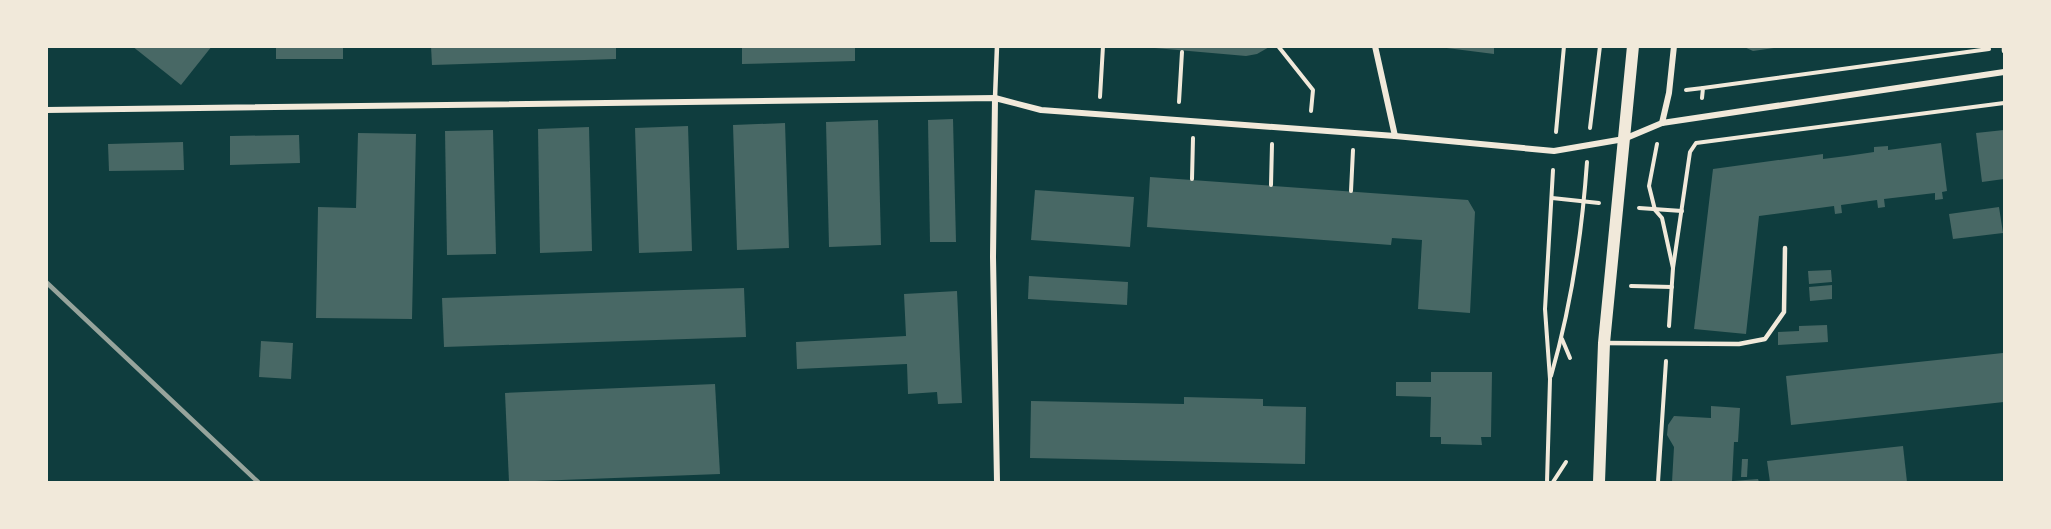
<svg xmlns="http://www.w3.org/2000/svg" width="2051" height="529" font-family="Helvetica,sans-serif">
	<style>
		.building { fill: #486865 }
		.lines { fill: none; stroke-linecap: round; stroke-linejoin: round }
		.path { stroke: #f1e9da; stroke-width: 4 }
		.service { stroke: #f1e9da; stroke-width: 4.5 }
		.minor { stroke: #f1e9da; stroke-width: 6 }
		.secondary { stroke: #f1e9da; stroke-width: 12 }
		.rail { stroke: #97a49c; stroke-width: 4.5 }
	</style>
	<rect width="100%" height="100%" fill="#0f3d3e"/>
	<g class="building">
		<path d="M132,46H212L181,85Z"/>
		<rect x="276" y="46" width="67" height="13"/>
		<path d="M431,46H616V59L432,65Z"/>
		<path d="M742,46H855V61L742,64Z"/>
		<path d="M1132,46H1271L1257,54L1246,56Z"/>
		<path d="M1431,46H1494V54Z"/>
		<path d="M1742,46H1774V48L1753,51Z"/>
		<path d="M953,119L956,242H930L928,120Z"/>
		<path d="M878,120L881,245L829,247L826,122Z"/>
		<path d="M785,123L789,248L737,250L733,125Z"/>
		<path d="M688,126L692,251L639,253L635,128Z"/>
		<path d="M589,127L592,251L540,253L538,129Z"/>
		<path d="M493,130L496,254L447,255L445,131Z"/>
		<path d="M2004,130V179L1982,182L1976,133Z"/>
		<path d="M358,133L416,134L412,319L316,318L318,207L356,208Z"/>
		<path d="M299,135L300,163L230,165V136Z"/>
		<path d="M183,142L184,170L109,171L108,144Z"/>
		<path d="M1941,143L1947,191L1942,192L1943,199L1935,200V193L1884,199L1885,207L1878,208L1877,200L1841,205L1842,213L1835,214L1834,206L1759,216L1746,334L1694,329L1713,169L1823,154V159L1847,156L1874,152V147L1888,146V150Z"/>
		<path d="M1150,177L1468,200L1475,212L1470,313L1418,309L1422,240L1392,238L1391,245L1147,227Z"/>
		<path d="M1035,190L1134,197L1130,247L1031,240Z"/>
		<path d="M1999,207L2003,233L1953,239L1949,214Z"/>
		<path d="M1831,270L1832,282L1809,284L1808,271Z"/>
		<path d="M1029,276L1128,282L1127,305L1028,299Z"/>
		<path d="M1832,285V299L1810,301L1809,287Z"/>
		<path d="M744,288L746,337L444,347L442,298Z"/>
		<path d="M957,291L962,403L938,404L937,392L908,394L907,364L797,369L796,342L906,336L904,294Z"/>
		<path d="M1827,325L1828,342L1778,345V332L1799,331V326Z"/>
		<path d="M261,341L293,343L291,379L259,377Z"/>
		<path d="M2003,353L2004,402L1791,425L1786,376Z"/>
		<path d="M1431,372H1492L1491,437H1481L1482,445L1441,444V437H1430L1431,397L1396,396V382H1431Z"/>
		<path d="M715,384L720,474L509,482L505,393Z"/>
		<path d="M1184,397L1263,399V406L1306,407L1305,464L1030,458L1031,401L1184,404Z"/>
		<path d="M1711,406L1740,408L1738,442H1734L1732,482H1672L1674,447L1667,435L1668,425L1674,416L1711,418Z"/>
		<path d="M1903,446L1907,482H1770L1767,461Z"/>
		<path d="M1742,459H1748L1747,477H1741Z"/>
		<path d="M1758,479L1759,482H1733V481Z"/>
	</g>
	<g class="lines">
		<g class="path">
			<path d="M1278,46L1313,90L1311,111"/>
			<path d="M1686,90L1703,88"/>
			<path d="M1100,97L1103,46"/>
			<path d="M1702,98L1703,88L1989,49"/>
			<path d="M1179,102L1182,52"/>
			<path d="M1590,128L1600,46"/>
			<path d="M1556,132L1564,46"/>
			<path d="M1657,144L1649,186L1655,210L1662,218L1673,268L1669,326"/>
			<path d="M1192,179L1193,138"/>
			<path d="M1271,185L1272,144"/>
			<path d="M1351,191L1353,150"/>
			<path d="M1552,198L1599,203"/>
			<path d="M1639,208L1682,211"/>
			<path d="M1673,268L1690,152L1696,143L2004,103"/>
			<path d="M1631,286L1672,287"/>
			<path d="M1562,339L1570,358"/>
			<path d="M1551,376C1571,307 1582,233 1587,162"/>
			<path d="M1547,482L1550,379L1545,309L1553,170"/>
			<path d="M1553,482L1566,462"/>
			<path d="M1658,482L1666,361"/>
		</g>
		<g class="service">
			<path d="M2004,46V51"/>
			<path d="M995,98L997,46"/>
			<path d="M1604,343L1739,344L1765,339L1784,312L1785,248"/>
		</g>
		<g class="minor">
			<path d="M1375,46L1395,136"/>
			<path d="M995,98L993,257L997,482"/>
			<path d="M46,110L995,98L1041,110L1395,136L1554,151L1624,139L1662,123L2004,72"/>
			<path d="M1662,123L1669,93L1674,46"/>
		</g>
		<path class="secondary" d="M1599,482L1604,343L1633,46"/>
		<path class="rail" d="M46,282L258,482"/>
	</g>
	<rect width="2051" height="529" fill="none" stroke="#f1e9da" stroke-width="96"/>
</svg>
